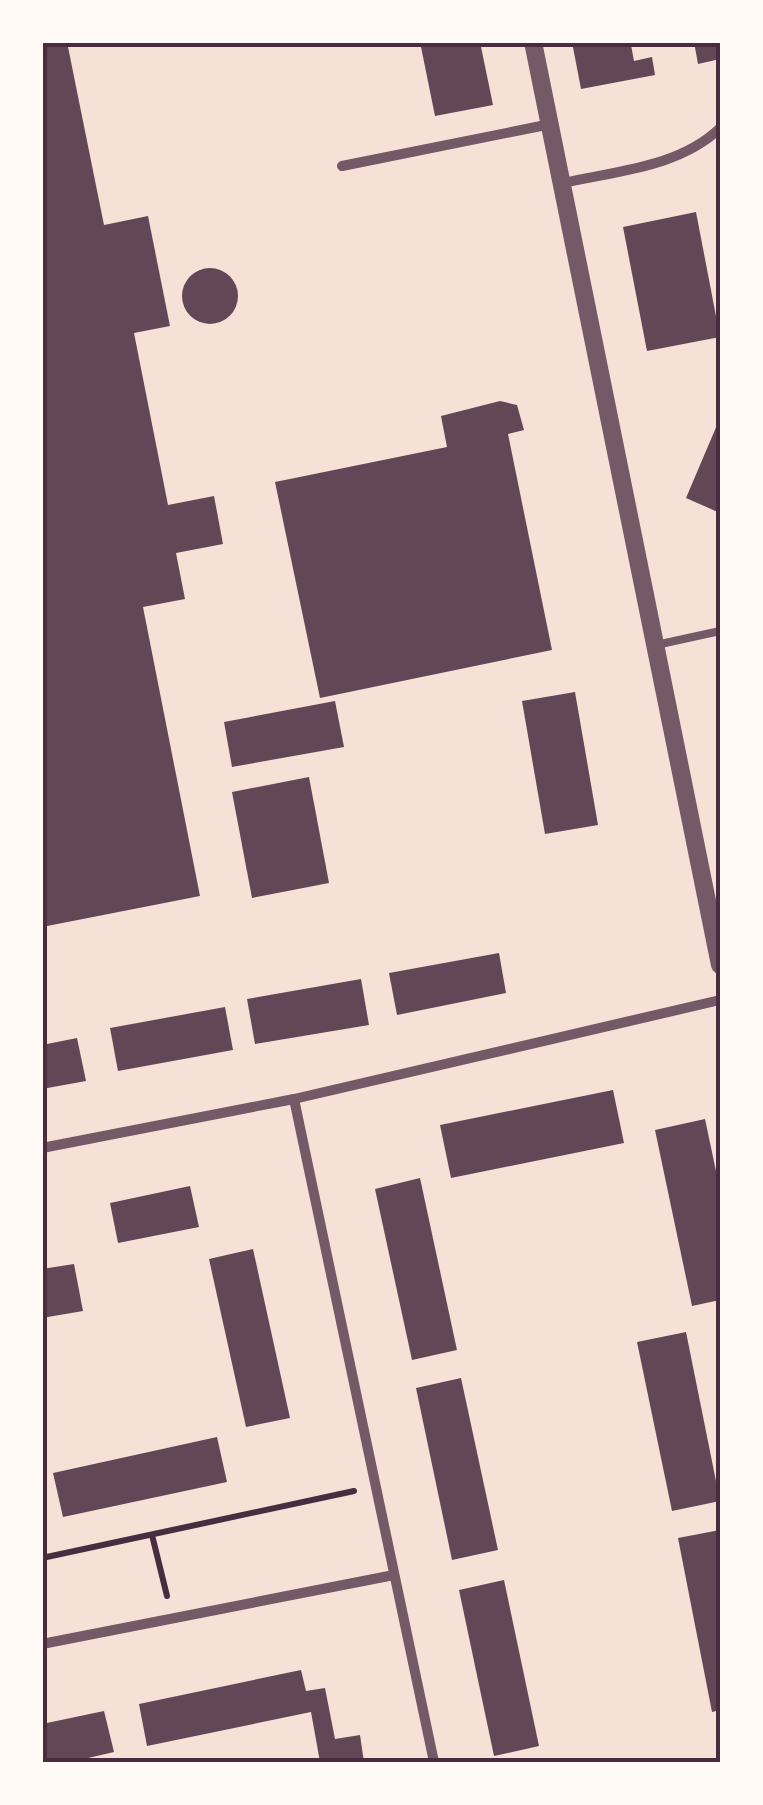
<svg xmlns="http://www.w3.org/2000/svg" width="763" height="1805" font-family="Lato,sans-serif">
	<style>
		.building { fill: #644757 }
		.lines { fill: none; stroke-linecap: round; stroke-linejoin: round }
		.path { stroke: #4a2c40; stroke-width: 6 }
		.service { stroke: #755966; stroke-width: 8 }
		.minor { stroke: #755966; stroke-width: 10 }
		.tertiary { stroke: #755966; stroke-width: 18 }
		.neatline { fill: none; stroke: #4a2c40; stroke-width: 4 }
	</style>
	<rect width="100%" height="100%" fill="#f7e1d7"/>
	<g class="building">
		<path d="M42,42H67L104,225L148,216L170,326L134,333L168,505L214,496L223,544L176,553L185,599L143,607L200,896L42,927Z"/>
		<path d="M420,42H480L493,105L435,116Z"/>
		<path d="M572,42L631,45L634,61L652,57L655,75L581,89Z"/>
		<path d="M694,42H720V59L698,64Z"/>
		<path d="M696,212L720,337L647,351L623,227Z"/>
		<circle cx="210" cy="296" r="28"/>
		<path d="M500,401L517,405L524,430L508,434L552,650L320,698L275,482L447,447L441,416Z"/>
		<path d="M720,418V513L686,498Z"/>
		<path d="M575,692L598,825L545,834L522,701Z"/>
		<path d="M335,701L344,747L232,767L224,722Z"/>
		<path d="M309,777L329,883L252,898L232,792Z"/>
		<path d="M499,953L506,993L397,1015L389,973Z"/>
		<path d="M361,979L369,1025L255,1044L247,999Z"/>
		<path d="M225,1007L233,1050L118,1071L110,1028Z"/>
		<path d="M77,1038L86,1081L42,1089V1045Z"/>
		<path d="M613,1090L624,1143L451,1178L440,1125Z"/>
		<path d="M705,1119L720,1190V1300L692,1306L655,1130Z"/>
		<path d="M420,1178L457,1350L412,1360L375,1189Z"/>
		<path d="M190,1186L199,1227L118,1243L110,1203Z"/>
		<path d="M253,1249L290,1418L246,1427L209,1259Z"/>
		<path d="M74,1264L83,1311L42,1318V1269Z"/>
		<path d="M686,1332L720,1501L672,1511L637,1342Z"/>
		<path d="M461,1378L498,1550L452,1560L416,1388Z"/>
		<path d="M217,1437L227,1482L63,1517L53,1473Z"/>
		<path d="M720,1530V1710L712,1712L678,1538Z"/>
		<path d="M504,1580L539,1746L494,1756L459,1590Z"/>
		<path d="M301,1670L306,1691L325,1688L335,1739L360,1735L364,1762H320L311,1712L147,1746L139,1704Z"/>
		<path d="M104,1711L114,1752L71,1762H42V1724Z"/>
	</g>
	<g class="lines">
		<g class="path">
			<path d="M152,1535L167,1596"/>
			<path d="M42,1558L354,1491"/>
		</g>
		<path class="service" d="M656,645L720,631"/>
		<g class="minor">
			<path d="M342,166L551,124"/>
			<path d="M563,183C616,171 680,167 720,128"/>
			<path d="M294,1099L434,1762"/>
			<path d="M42,1148L294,1099L720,1000"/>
			<path d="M42,1644L394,1575"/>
		</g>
		<path class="tertiary" d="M533,42L720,965"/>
	</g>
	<rect width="763" height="1805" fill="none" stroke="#fffaf5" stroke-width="90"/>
	<rect x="45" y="45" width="673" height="1715" class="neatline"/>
</svg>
